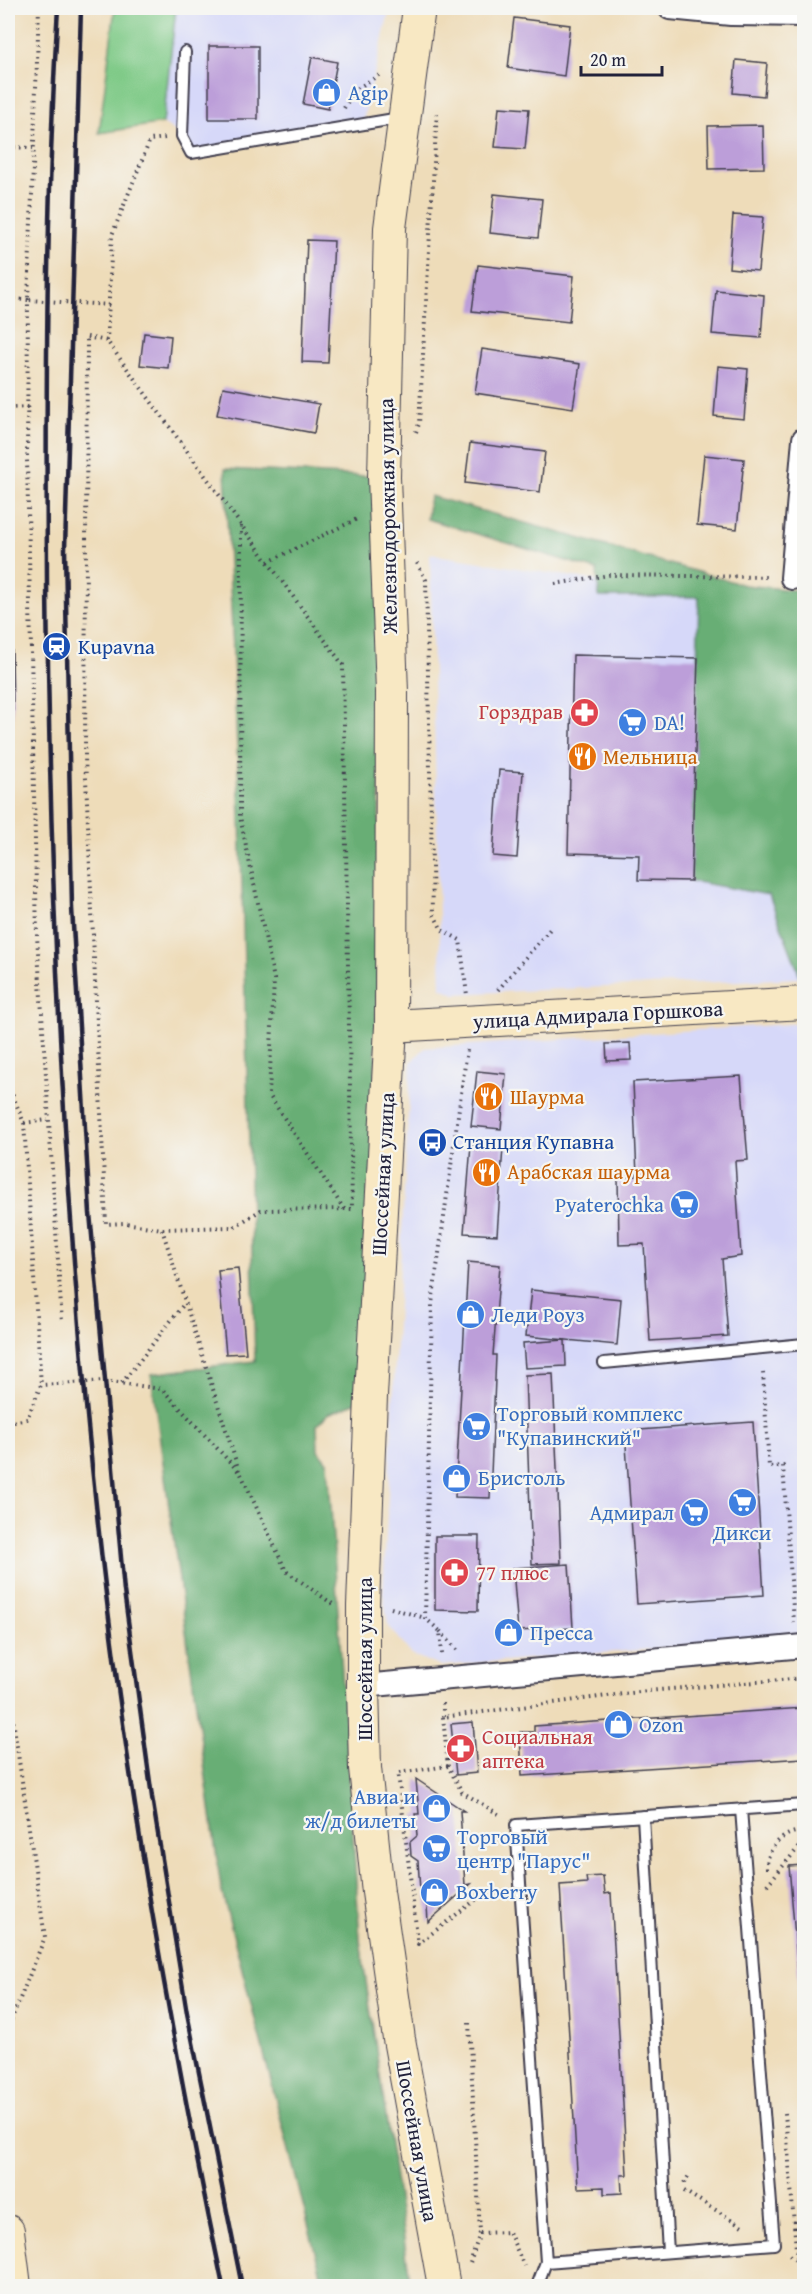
<svg xmlns="http://www.w3.org/2000/svg" width="812" height="2294" font-family="'Gentium Book Plus',serif">
	<style>
		.built { fill: #d6d8f9 }
		.green { fill: #80ca88; stroke: #517662; stroke-width: 1.5 }
		.forest { fill: #68ae74; stroke: #456858; stroke-width: 1.5 }
		.building { fill: #bc9ed9 }
		.lines { fill: none; stroke-linecap: round; stroke-linejoin: round }
		.lane-casing { stroke: #413e4e; stroke-width: 14 }
		.street-casing { stroke: #413e4e; stroke-width: 26 }
		.secondary-casing { stroke: #413e4e; stroke-width: 34 }
		.path { stroke: #413e4e; stroke-width: 4; stroke-dasharray: 1.5 4.5; stroke-linecap: butt }
		.lane { stroke: #fff; stroke-width: 10 }
		.street { stroke: #fff; stroke-width: 22 }
		.secondary { stroke: #f8e8c3; stroke-width: 32 }
		.rail { stroke: #22223b; stroke-width: 4.5 }
		.labels { text-anchor: middle; stroke-width: 4.5; stroke-linejoin: round; paint-order: stroke }
		.shop-label { font-size: 21px; fill: #366cbe; stroke: #f6f6f2; text-anchor: start }
		.street-label { font-size: 21px; fill: #22223b; stroke: #f6f6f2 }
		.transit-label { font-size: 21px; fill: #164399; stroke: #f6f6f2; text-anchor: start }
		.health-label { font-size: 21px; fill: #be3a42; stroke: #f6f6f2; text-anchor: start }
		.food-label { font-size: 21px; fill: #c56008; stroke: #f6f6f2; text-anchor: start }
	</style>
	<rect width="100%" height="100%" fill="#f6f6f2"/>
	<filter id="ink" filterUnits="userSpaceOnUse"><feTurbulence type="fractalNoise" baseFrequency=".0167" numOctaves="2"/><feDisplacementMap in="SourceGraphic" scale="12" xChannelSelector="R" yChannelSelector="G"/><feConvolveMatrix kernelMatrix="1 2 1 2 8 2 1 2 1" color-interpolation-filters="sRGB"/></filter>
	<filter id="wash" filterUnits="userSpaceOnUse"><feTurbulence type="fractalNoise" baseFrequency=".008" numOctaves="4" result="noise"/><feDisplacementMap in="SourceGraphic" scale="24" xChannelSelector="R" yChannelSelector="G"/><feGaussianBlur stdDeviation="1.35" result="paint"/><feColorMatrix in="noise" values="0 0 0 0 0 0 0 0 0 0 0 0 0 0 0 0 0 1.4 0 .05"/><feComposite in="paint" operator="in"/></filter>
	<g filter="url(#wash)">
		<rect width="100%" height="100%" fill="#eedcb9"/>
		<g class="built">
			<path d="M176,8H390L363,121L191,153L182,136L163,123Z"/>
			<path d="M430,554L699,597L698,658L769,895L801,978L455,994L441,988Z"/>
			<path d="M804,1023V1637L440,1666L412,1655L388,1625L383,1593L411,1062L425,1048Z"/>
		</g>
		<path class="green" d="M115,8H176L163,123L99,133Z"/>
		<g class="forest">
			<path d="M225,469L384,477L371,1396L328,1414L317,1425L318,1450L328,1463L360,1940L411,2286H324L221,1888L151,1374L255,1361L240,817Z"/>
			<path d="M430,496L744,585L804,591V986L769,895L691,881L699,597H599L597,570L427,519Z"/>
		</g>
		<g id="blocks">
			<g class="building">
				<path d="M514,18L570,25L564,76L508,68Z"/>
				<rect x="209" y="46" width="49" height="73"/>
				<path d="M312,57L337,62L328,109L303,104Z"/>
				<path d="M736,60L767,63L764,96L733,93Z"/>
				<path d="M499,107L529,109L525,149L495,147Z"/>
				<path d="M763,125L764,168L709,169L708,126Z"/>
				<path d="M494,194L542,199L538,238L490,233Z"/>
				<path d="M733,215L763,217L758,271L729,268Z"/>
				<path d="M307,240L334,241L328,363L302,362Z"/>
				<path d="M478,265L574,276L569,322L472,311Z"/>
				<path d="M716,290L764,295L761,338L712,334Z"/>
				<path d="M144,333L171,336L168,368L140,365Z"/>
				<path d="M482,349L580,364L573,408L475,393Z"/>
				<path d="M718,366L748,369L744,419L714,416Z"/>
				<path d="M223,387L319,404L314,433L217,415Z"/>
				<path d="M470,443L545,452L540,492L465,483Z"/>
				<path d="M704,455L744,459L737,529L697,525Z"/>
				<path d="M8,577H11L13,718H8Z"/>
				<path d="M573,655L698,658L691,881L638,880L639,855L568,853Z"/>
				<path d="M499,770L523,772L517,858L493,856Z"/>
				<path d="M630,1043L631,1060L607,1061L606,1044Z"/>
				<path d="M477,1071L506,1074L501,1129L471,1126Z"/>
				<path d="M741,1076L748,1160L735,1161L741,1256L722,1259L728,1336L650,1341L644,1244L619,1245L618,1177L637,1176L633,1082Z"/>
				<path d="M471,1145L503,1147L497,1235L464,1233Z"/>
				<path d="M468,1262L500,1265L493,1355H496L490,1498L455,1497Z"/>
				<path d="M238,1268L246,1353L226,1354L218,1270Z"/>
				<path d="M531,1290L621,1299L617,1345L526,1336Z"/>
				<path d="M565,1340L566,1366L525,1368L523,1343Z"/>
				<path d="M553,1374L561,1563L532,1564L525,1375Z"/>
				<path d="M753,1422L764,1595L637,1604L625,1431Z"/>
				<path d="M435,1536H479L478,1611L435,1610Z"/>
				<path d="M569,1564L573,1628L518,1631L513,1568Z"/>
				<path d="M804,1708V1758L522,1776L520,1732H534V1726Z"/>
				<path d="M473,1722L477,1773L456,1775L451,1724Z"/>
				<path d="M416,1779L464,1811H460L465,1885L471,1884L428,1922L426,1889L420,1890L418,1861L411,1856L410,1842L417,1836L415,1814H419Z"/>
				<path d="M804,1865V2031H803L789,1866Z"/>
				<path d="M603,1876L605,1894L611,1893L627,2175H621L622,2193L604,2194V2187L578,2188L560,1885L587,1883L586,1877Z"/>
			</g>
		</g>
	</g>
	<g filter="url(#ink)">
		<use href="#blocks" fill-opacity="0" stroke="#413e4e" stroke-width="1.5"/>
		<g class="lines">
			<defs>
				<g id="lane">
					<path d="M185,52L182,136L191,153L400,118"/>
					<path d="M604,1363L804,1344"/>
					<path d="M741,1809L774,2244L546,2262L516,1825C612,1818 708,1811 804,1805"/>
					<path d="M643,1816L668,2252"/>
					<path d="M537,2286L546,2262"/>
				</g>
				<g id="street">
					<path d="M670,8L731,14L804,15"/>
					<path d="M792,578L804,439"/>
					<path d="M363,1686L804,1646"/>
				</g>
				<g id="secondary">
					<path d="M419,8L390,228L384,477L392,692L391,1026L371,1396L363,1606V1686L365,1768L378,1892L399,2039L444,2286"/>
					<path d="M391,1026L804,1003"/>
					<path d="M8,2231L15,2286"/>
				</g>
			</defs>
			<use href="#lane" class="lane-casing"/>
			<use href="#street" class="street-casing"/>
			<use href="#secondary" class="secondary-casing"/>
			<g class="path">
				<path d="M39,8L28,300L111,305"/>
				<path d="M344,108L355,90L382,73"/>
				<path d="M8,147L33,148"/>
				<path d="M8,320L12,299L28,300L27,460L37,936L62,1323"/>
				<path d="M87,337L107,341L343,665L352,1209L261,1210L234,1227L162,1229L125,1223L106,1224L85,757Z"/>
				<path d="M107,341L112,235L150,140L166,138"/>
				<path d="M8,408L28,407"/>
				<path d="M416,432L419,424L437,111"/>
				<path d="M241,526L240,817L274,979L269,1095L344,1209"/>
				<path d="M268,562L357,519"/>
				<path d="M417,563L426,580L433,913L442,930L460,940L467,995"/>
				<path d="M555,584L609,575L770,577"/>
				<path d="M498,990L550,929"/>
				<path d="M8,1084L24,1123L41,1385"/>
				<path d="M24,1123L48,1120"/>
				<path d="M162,1229L239,1471"/>
				<path d="M763,1373L769,1467L783,1466L794,1622"/>
				<path d="M122,1383L184,1304"/>
				<path d="M8,1423L27,1419L41,1385L104,1381L162,1389L241,1474L286,1571L334,1605"/>
				<path d="M391,1608L425,1618"/>
				<path d="M440,1631L459,1652"/>
				<path d="M442,1654L440,1631L425,1618L432,1304L467,1050"/>
				<path d="M8,1686L45,1937L8,2028"/>
				<path d="M443,1703V1717L647,1691L804,1678"/>
				<path d="M443,1717L448,1766L462,1792L500,1815"/>
				<path d="M448,1766L398,1773L418,1944L478,1898L502,1894"/>
				<path d="M767,1869C766,1847 784,1831 804,1831"/>
				<path d="M767,1885L804,1841"/>
				<path d="M469,2023L480,2233L509,2232L524,2266"/>
				<path d="M785,2113L797,2261"/>
				<path d="M684,2183L690,2174"/>
				<path d="M684,2191L744,2227"/>
				<path d="M789,2255L804,2268"/>
				<path d="M470,2263L480,2233"/>
			</g>
			<use href="#lane" class="lane"/>
			<use href="#street" class="street"/>
			<use href="#secondary" class="secondary"/>
			<g class="rail">
				<path d="M58,8C46,199 46,392 47,583C50,920 66,1259 106,1594C134,1827 175,2058 223,2286"/>
				<path d="M81,8L65,549L72,908L90,1213L124,1591L152,1797L187,2013L242,2286"/>
			</g>
		</g>
	</g>
	<defs>
		<symbol id="shop-disc" viewBox="-11 -11 22 22"><circle r="9.5" fill="#3f7fe0" stroke="#f6f6f2"/><path d="M-5-2.5h2.3a2.7 3.5 0 0 1 5.4 0H5L5.5 6h-11ZM-1.5-2.5h3a1.5 2.3 0 0 0-3 0Z" fill="#fff"/></symbol>
		<symbol id="station-disc" viewBox="-11 -11 22 22"><circle r="9.5" fill="#1a4fb4" stroke="#f6f6f2"/><path d="M-3-6H3Q5-6 5-4V2Q5 4 3 4L4.5 6H3L1.5 4h-3L-3 6H-4.5L-3 4Q-5 4-5 2V-4Q-5-6-3-6ZM-3.5-4v3h7v-3ZM-3.5 1v1.5H-2V1ZM2 1v1.5H3.5V1Z" fill="#fff"/></symbol>
		<symbol id="pharmacy-disc" viewBox="-11 -11 22 22"><circle r="9.5" fill="#e0444e" stroke="#f6f6f2"/><path d="M-2-6h4v4h4v4h-4v4h-4v-4h-4v-4h4Z" fill="#fff"/></symbol>
		<symbol id="supermarket-disc" viewBox="-11 -11 22 22"><circle r="9.5" fill="#3f7fe0" stroke="#f6f6f2"/><path d="M-6-5.5h2.5l.6 2H6L4.5 2H-2.5L-4.4-4H-6ZM-1.5 3.2a1.3 1.3 0 1 0 .1 0ZM3 3.2a1.3 1.3 0 1 0 .1 0Z" fill="#fff"/></symbol>
		<symbol id="restaurant-disc" viewBox="-11 -11 22 22"><circle r="9.5" fill="#e8710a" stroke="#f6f6f2"/><path d="M-5-6h1v4h1v-4h1v4h1v-4h1v5L-1.5 .5V6h-2V.5L-5-1ZM5-6V6H3V1.5H1.5Q1.5-4 5-6Z" fill="#fff"/></symbol>
		<symbol id="bus-disc" viewBox="-11 -11 22 22"><circle r="9.5" fill="#1a4fb4" stroke="#f6f6f2"/><path d="M-5-6H5V4H4V6H2V4H-2V6H-4V4H-5ZM-3.5-4V0h7V-4ZM-3.5 1.2v1.5H-2V1.2ZM2 1.2v1.5H3.5V1.2Z" fill="#fff"/></symbol>
	</defs>
	<g fill-rule="evenodd">
		<use href="#shop-disc" x="310" y="76" width="33" height="33"/>
		<use href="#station-disc" x="40" y="630" width="33" height="33"/>
		<use href="#pharmacy-disc" x="568" y="696" width="33" height="33"/>
		<use href="#supermarket-disc" x="616" y="706" width="33" height="33"/>
		<use href="#restaurant-disc" x="566" y="740" width="33" height="33"/>
		<use href="#restaurant-disc" x="472" y="1080" width="33" height="33"/>
		<use href="#bus-disc" x="416" y="1126" width="33" height="33"/>
		<use href="#restaurant-disc" x="470" y="1156" width="33" height="33"/>
		<use href="#supermarket-disc" x="668" y="1188" width="33" height="33"/>
		<use href="#shop-disc" x="454" y="1298" width="33" height="33"/>
		<use href="#supermarket-disc" x="460" y="1410" width="33" height="33"/>
		<use href="#shop-disc" x="440" y="1462" width="33" height="33"/>
		<use href="#supermarket-disc" x="726" y="1486" width="33" height="33"/>
		<use href="#supermarket-disc" x="678" y="1496" width="33" height="33"/>
		<use href="#pharmacy-disc" x="438" y="1556" width="33" height="33"/>
		<use href="#shop-disc" x="492" y="1616" width="33" height="33"/>
		<use href="#shop-disc" x="602" y="1708" width="33" height="33"/>
		<use href="#pharmacy-disc" x="444" y="1732" width="33" height="33"/>
		<use href="#shop-disc" x="420" y="1792" width="33" height="33"/>
		<use href="#supermarket-disc" x="420" y="1832" width="33" height="33"/>
		<use href="#shop-disc" x="418" y="1876" width="33" height="33"/>
	</g>
	<g class="labels">
		<g class="shop-label">
			<text x="348" y="100">Agip</text>
			<text x="654" y="730">DA!</text>
			<text x="664" y="1212" text-anchor="end">Pyaterochka</text>
			<text x="491" y="1322">Леди Роуз</text>
			<text x="497" y="1421">Торговый комплекс<tspan x="497" dy="24">"Купавинский"</tspan></text>
			<text x="478" y="1485">Бристоль</text>
			<text x="674" y="1520" text-anchor="end">Адмирал</text>
			<text x="742" y="1540" text-anchor="middle">Дикси</text>
			<text x="530" y="1640">Пресса</text>
			<text x="639" y="1732">Ozon</text>
			<text x="416" y="1804" text-anchor="end">Авиа и<tspan x="416" dy="24">ж/д билеты</tspan></text>
			<text x="457" y="1844">Торговый<tspan x="457" dy="24">центр "Парус"</tspan></text>
			<text x="456" y="1899">Boxberry</text>
		</g>
		<g class="street-label">
			<text transform="translate(388 516) rotate(-91)" y="7">Железнодорожная улица</text>
			<text transform="translate(598 1015) rotate(-3)" y="7">улица Адмирала Горшкова</text>
			<text transform="translate(383 1174) rotate(-87)" y="7">Шоссейная улица</text>
			<text transform="translate(365 1659) rotate(-90)" y="7">Шоссейная улица</text>
			<text transform="translate(417 2141) rotate(80)" y="7">Шоссейная улица</text>
		</g>
		<g class="transit-label">
			<text x="78" y="654">Kupavna</text>
			<text x="453" y="1149">Станция Купавна</text>
		</g>
		<g class="health-label">
			<text x="563" y="719" text-anchor="end">Горздрав</text>
			<text x="476" y="1580">77 плюс</text>
			<text x="482" y="1744">Социальная<tspan x="482" dy="24">аптека</tspan></text>
		</g>
		<g class="food-label">
			<text x="603" y="764">Мельница</text>
			<text x="510" y="1104">Шаурма</text>
			<text x="507" y="1179">Арабская шаурма</text>
		</g>
	</g>
	<rect width="812" height="2294" fill="none" stroke="#f6f6f2" stroke-width="30"/>
	<path d="M581 66v9h81v-9" fill="none" stroke="#22223b" stroke-width="3"/>
	<text x="590" y="66" font-size="18" fill="#22223b" stroke="#f6f6f2" stroke-width="4.5" paint-order="stroke">20 m</text>
</svg>
